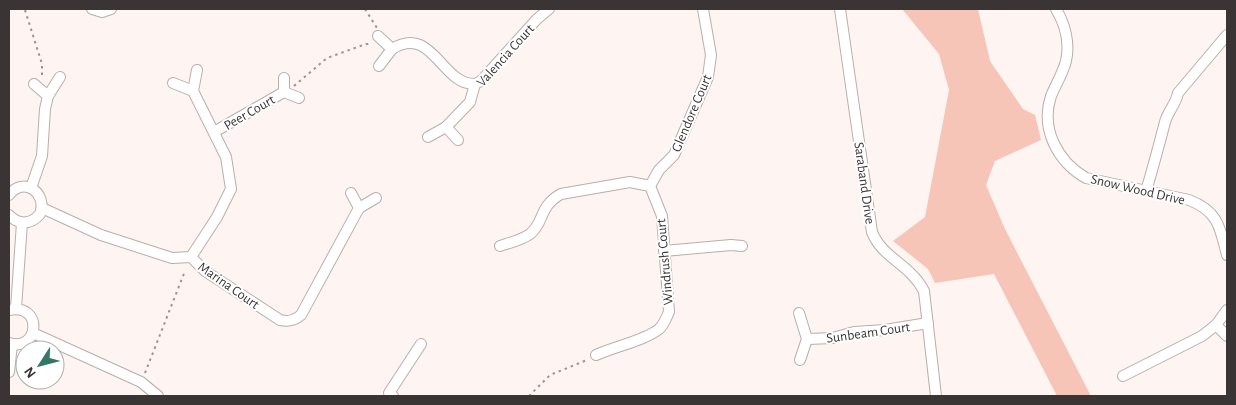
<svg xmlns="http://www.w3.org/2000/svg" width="1236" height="405" font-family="'Alegreya Sans',sans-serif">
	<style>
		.green { fill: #f7c5b7 }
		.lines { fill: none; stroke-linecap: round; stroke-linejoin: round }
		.minor-casing { stroke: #baaeab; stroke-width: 12 }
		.path { stroke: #9c9493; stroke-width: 2; stroke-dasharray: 2.5 4; stroke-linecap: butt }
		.minor { stroke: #fff; stroke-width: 10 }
		.labels { text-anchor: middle; stroke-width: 4; stroke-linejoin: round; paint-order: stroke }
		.street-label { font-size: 14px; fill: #3a3534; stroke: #fff }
	</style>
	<rect width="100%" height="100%" fill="#fef4f2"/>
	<path class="green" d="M902,9H978L990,61L1023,109L1035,115L1041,140L995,161L986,185L1005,229L1091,396H1057L994,274L935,283L928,269L893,241L925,217L949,90L939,54Z"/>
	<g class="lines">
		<defs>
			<g id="minor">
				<path d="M92,9L102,12L111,9"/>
				<path d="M840,9L872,232C882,258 910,264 924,291L936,396"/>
				<path d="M1056,9C1065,24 1070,43 1066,61C1063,73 1056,84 1051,96C1040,129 1058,162 1086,178L1189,200C1218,211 1220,227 1227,255"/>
				<path d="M378,36L392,49L379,66"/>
				<path d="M392,49C433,24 441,85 475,84"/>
				<path d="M284,78V92L299,98"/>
				<path d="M173,83L193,91"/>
				<path d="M34,84L48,96L60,77"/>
				<path d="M446,127L470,102L475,84L481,81L537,19L549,9"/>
				<path d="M214,132L284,92"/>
				<path d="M428,137L446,127L458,140"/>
				<path d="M31,188L42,156L45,109L48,96"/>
				<path d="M1146,191C1153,168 1159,145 1165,122C1168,111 1176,104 1178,93L1227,35"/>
				<path d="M351,193L359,208L376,198"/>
				<path d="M9,195C23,176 48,192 40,214C31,225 18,225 9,215"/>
				<path d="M42,208L101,235L172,258L191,257L205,271L280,320C288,322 294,321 301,315L359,208"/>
				<path d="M500,246C509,243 522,240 530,234C545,222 538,207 561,194L630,182L650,186L659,170L674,155L708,77L711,55L703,9"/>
				<path d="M664,251L731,245L742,246"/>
				<path d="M191,257L217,217L231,189L226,157L193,91L197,70"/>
				<path d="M16,308L22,223"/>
				<path d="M9,310C44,303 39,353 9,343"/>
				<path d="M799,313L807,339L800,360"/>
				<path d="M1216,325L1227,336"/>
				<path d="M33,333L141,382L158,396"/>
				<path d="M807,339L833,338L854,332L885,330L928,323"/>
				<path d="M596,355C613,347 646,340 659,329C664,325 666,318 669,312L662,216L650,186"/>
				<path d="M9,372L12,344"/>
				<path d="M1123,376L1202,336L1216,325L1227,310"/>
				<path d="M393,396L389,393L421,344"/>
			</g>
		</defs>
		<use href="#minor" class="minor-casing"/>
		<g class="path">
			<path d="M365,9L377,28"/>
			<path d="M25,10L42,64V77"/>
			<path d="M294,86L327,58L366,44H371"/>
			<path d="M145,373L185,271"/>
			<path d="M529,396L550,375L587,360"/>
		</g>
		<use href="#minor" class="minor"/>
	</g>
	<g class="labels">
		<g class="street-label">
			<text transform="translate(505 55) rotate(-48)" y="5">Valencia Court</text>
			<text transform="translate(249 112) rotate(-30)" y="5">Peer Court</text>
			<text transform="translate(691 113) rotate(-67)" y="5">Glendore Court</text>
			<text transform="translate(865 183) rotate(82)" y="5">Saraband Drive</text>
			<text transform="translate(1138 189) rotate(13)" y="5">Snow Wood Drive</text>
			<text transform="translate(664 262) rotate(-95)" y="5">Windrush Court</text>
			<text transform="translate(229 285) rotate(35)" y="5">Marina Court</text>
			<text transform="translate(868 332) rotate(-8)" y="5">Sunbeam Court</text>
		</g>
	</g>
	<rect width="1236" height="405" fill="none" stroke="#3a3534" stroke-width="20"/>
	<g transform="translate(40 365) rotate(234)"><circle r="24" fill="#ffffff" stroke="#b0aeae"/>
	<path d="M0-4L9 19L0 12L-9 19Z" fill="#357667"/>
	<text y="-8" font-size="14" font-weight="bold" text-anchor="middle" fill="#3a3534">N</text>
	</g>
</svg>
